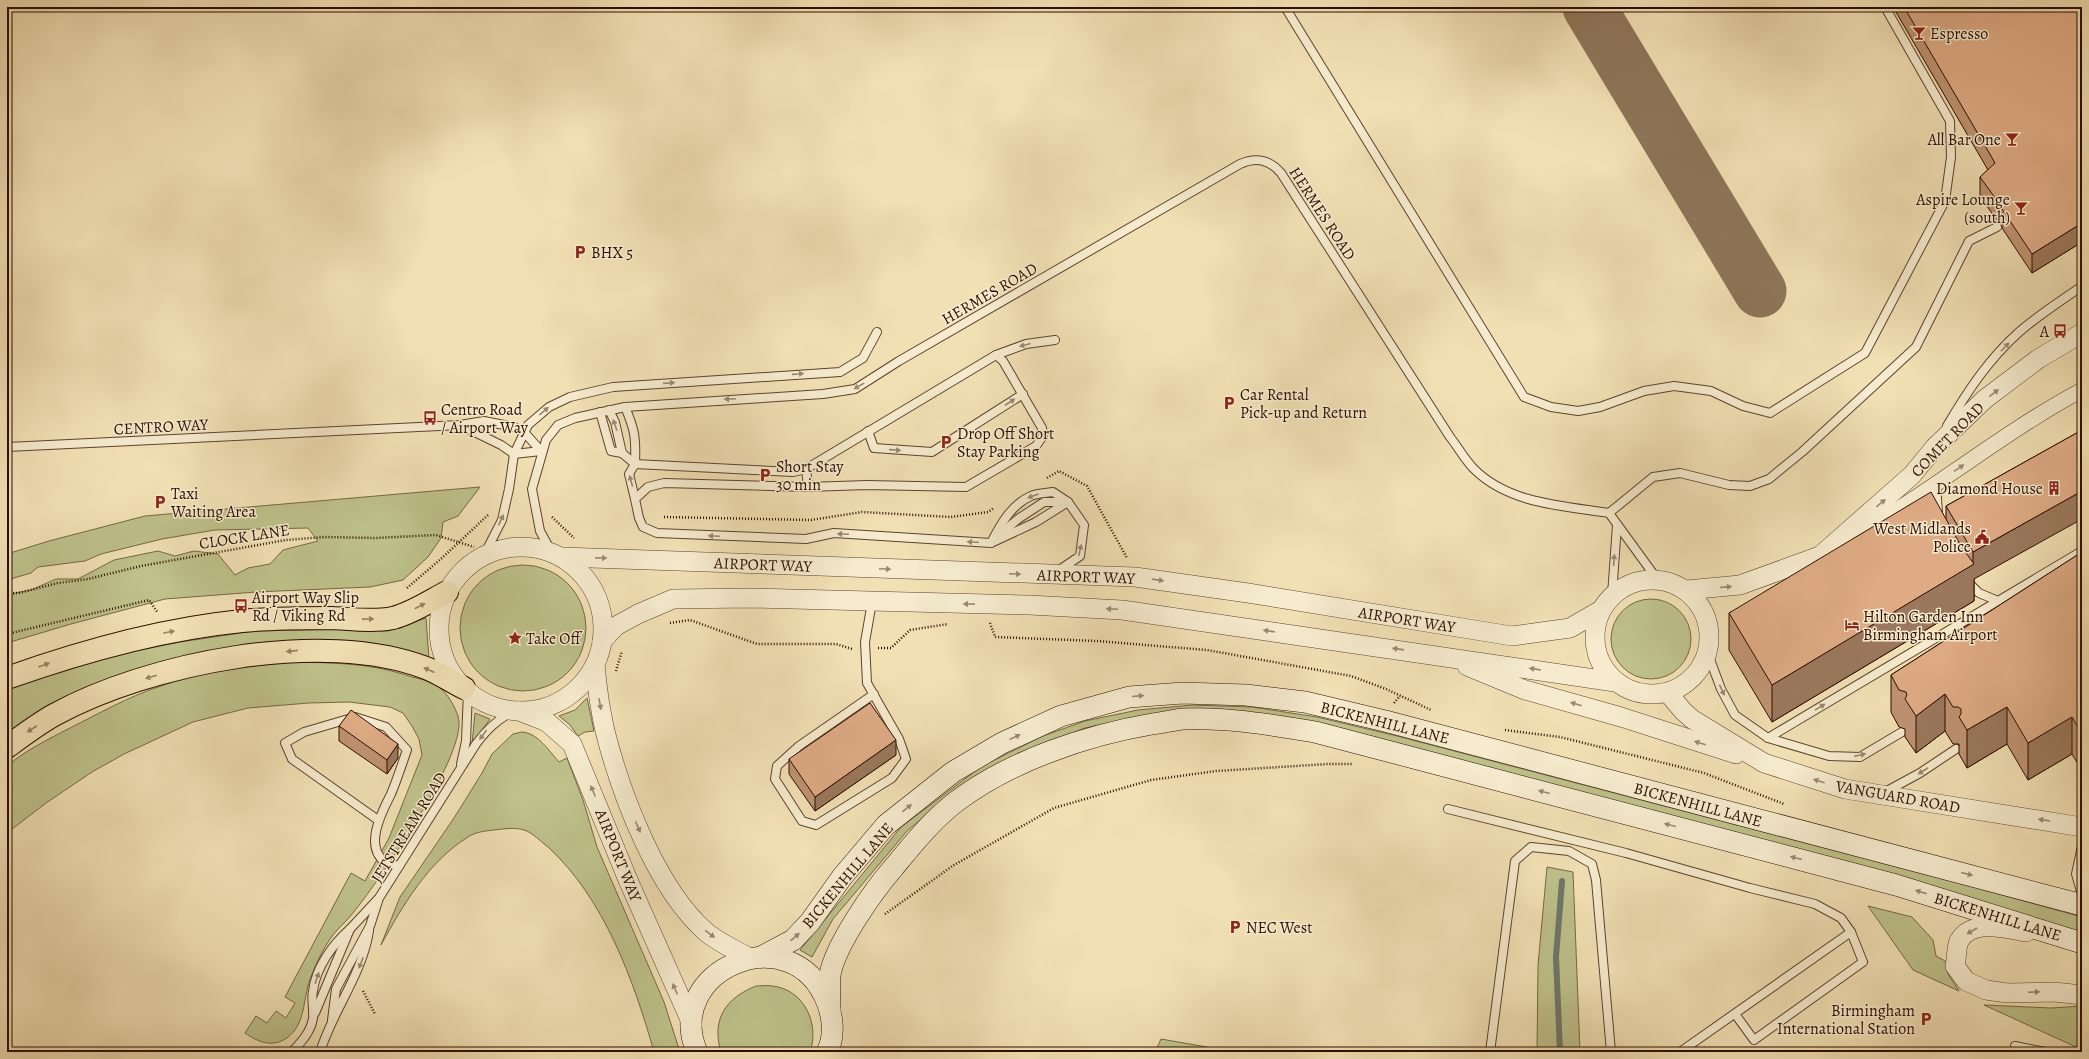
<svg xmlns="http://www.w3.org/2000/svg" width="2089" height="1059" font-family="Alegreya,serif">
	<style>
		.green { fill: #bec18a; stroke: #756745 }
		.lines { fill: none; stroke-linecap: round; stroke-linejoin: round }
		.stream { stroke: #6f766b; stroke-width: 6 }
		.taxiway { stroke: #8e765a; stroke-width: 53 }
		.service-casing { stroke: #5d422d; stroke-width: 10 }
		.minor-casing { stroke: #5d422d; stroke-width: 16 }
		.tertiary-casing { stroke: #5d422d; stroke-width: 20 }
		.secondary-casing { stroke: #2c0d00; stroke-width: 22 }
		.trunk-casing { stroke: #2c0d00; stroke-width: 24 }
		.path { stroke: #2c0d00; stroke-width: 2.5; stroke-dasharray: 1 2; stroke-linecap: butt }
		.service { stroke: #f6ebce; stroke-width: 8 }
		.minor { stroke: #f6ebce; stroke-width: 15 }
		.tertiary { stroke: #f6ebce; stroke-width: 19 }
		.secondary { stroke: #f6ebce; stroke-width: 21 }
		.trunk { stroke: #f1e0b4; stroke-width: 22 }
		.wall { fill: #bf9372; stroke: #2c0d00 }
		.shaded-wall { fill: #9b785d; stroke: #2c0d00 }
		.building { fill: #deab85; stroke: #2c0d00 }
		.oneway { fill: #9b8771 }
		.oneway2 { fill: #988163 }
		.labels { text-anchor: middle; stroke-width: 3; stroke-linejoin: round; paint-order: stroke }
		.poi-label { font-size: 16px; fill: #2c0d00; stroke: #f6ebce; text-anchor: start }
		.street-label { font-size: 16px; fill: #2c0d00; stroke: #f6ebce }
	</style>
	<rect width="100%" height="100%" fill="#f1e0b4"/>
	<filter id="stains"><feTurbulence type="fractalNoise" baseFrequency=".005" numOctaves="4"/><feColorMatrix values="0 0 0 0 .2 0 0 0 0 .09 0 0 0 0 .02 0 0 0 .5 -.17"/></filter>
	<radialGradient id="worn" r=".72"><stop offset=".6" stop-color="#630" stop-opacity="0"/><stop offset="1" stop-color="#630" stop-opacity=".3"/></radialGradient>
	<g class="green">
		<path d="M480,487L458,516L443,522L441,538L428,557L403,580L370,587L256,592L165,599L71,624L7,643V600L15,593L31,590L56,579H78L114,560L158,551L175,556L194,551L218,554L235,575L248,568L270,564L283,550L318,541L308,528L215,530L162,539L101,554L85,561L38,567L31,573L7,580V554L49,541L145,516Z"/>
		<circle cx="523" cy="628" r="63"/>
		<circle cx="1651" cy="639" r="40"/>
		<path d="M426,618L429,659L226,651L7,736V689L63,669L109,656L180,642L254,631L349,629L388,631Z"/>
		<path d="M293,662C337,663 371,663 412,677C422,679 432,682 440,688C448,694 455,707 458,716C470,751 378,882 353,913C347,921 339,927 333,935C322,950 313,969 308,986C303,1005 304,1025 287,1038C272,1048 258,1042 245,1033L256,1016L267,1023L276,1011L286,1018L295,1003L285,997L351,873L365,881L389,838L422,755L419,739L412,726L403,713L390,707L349,702L309,703L248,708L193,722L124,754L92,772L46,803L7,833V766C26,750 47,740 70,728C98,714 128,697 158,687C201,672 248,666 293,662Z"/>
		<path d="M587,698L594,731L585,732L578,736L570,725L559,716L575,710Z"/>
		<path d="M1193,705L1252,707L1317,717L1397,736L1969,886L2082,917V937L1317,724L1138,717L1085,728L1015,756L957,790L908,830L833,919L812,957L800,950L901,827L982,766L1043,736L1085,721L1138,710Z"/>
		<path d="M475,713L490,719L472,744Z"/>
		<path d="M522,732C538,733 549,751 559,762L567,758L583,800L597,847L664,1002L680,1052H654C634,981 604,898 548,847C541,842 532,832 524,830C514,827 504,829 494,830C485,831 475,832 468,837C428,862 403,905 381,945L400,897L454,818L482,773L492,754L513,734Z"/>
		<path d="M1547,867L1573,872L1580,1052H1537L1538,965Z"/>
		<path d="M1868,906L1912,917L1933,940L1936,956L1947,962L1948,974L1959,991L1913,970Z"/>
		<path d="M756,986C761,986 767,985 772,986C804,989 820,1024 810,1052H721C711,1019 726,998 756,986Z"/>
		<path d="M1984,1005L2051,1008L2082,1006V1043L2076,1047Z"/>
		<path d="M1161,1039L1207,1047V1052H1155Z"/>
	</g>
	<g class="lines">
		<path class="stream" d="M1560,1052L1556,957L1562,881"/>
		<path class="taxiway" d="M1589,7L1760,291"/>
		<defs>
			<g id="service">
				<path d="M1285,7L1524,397L1551,407L1578,411L1600,407L1644,391L1674,386L1711,391L1743,406L1770,413L1865,353L1945,201L1951,157L1950,121L1885,7"/>
				<path d="M996,355L1026,344L1055,340"/>
				<path d="M625,407C635,430 636,438 635,464L793,472L806,469L996,355L1003,361L1042,428L1043,436L1036,446L966,487L867,485L808,487L664,483L648,487L635,499L639,518L643,527L657,533L806,539L834,533L991,543L1036,522L1068,502L1084,525L1080,556L1058,571"/>
				<path d="M609,410L615,422L622,453L635,464L629,474L635,499"/>
				<path d="M600,412L611,451L622,453"/>
				<path d="M460,425L501,445L514,454L541,451"/>
				<path d="M1947,426C1967,392 1988,360 2018,333C2037,316 2061,301 2082,286"/>
				<path d="M868,431L874,448L932,452L1023,394"/>
				<path d="M7,447L460,425L484,421L514,427L524,432L541,451"/>
				<path d="M806,469L808,487"/>
				<path d="M1936,485L1938,512"/>
				<path d="M1609,513L1653,477L1680,473L1729,485L1750,486L1769,479L1802,452L1916,347L1969,241L1997,227"/>
				<path d="M998,536L1018,519L1044,502H1067"/>
				<path d="M991,543C1000,525 1012,504 1031,496C1037,493 1046,493 1053,492L1068,502"/>
				<path d="M552,553L540,531L532,489L546,440L558,425L575,418L625,407L823,394L855,389L899,361L1240,164C1256,157 1269,159 1281,173L1450,437C1458,447 1465,460 1474,469C1509,504 1564,506 1609,513L1657,579"/>
				<path d="M484,555L502,520L509,489L514,454L528,425L549,407L570,397L613,387L840,372L863,358L877,332"/>
				<path d="M1967,581L1979,593L1998,601"/>
				<path d="M1612,595L1617,525"/>
				<path d="M872,602L865,642L867,683L899,739L906,759L892,778L816,825L802,821L775,779L777,766L799,746L874,694"/>
				<path d="M1708,654L1721,689L1735,715L1768,738L2082,551"/>
				<path d="M1768,738L1829,756L1860,757L1902,732"/>
				<path d="M461,764L466,741L468,691"/>
				<path d="M1885,792L1920,773L1956,749"/>
				<path d="M1448,809L1626,853L1750,888L1815,904L1841,918L1851,932"/>
				<path d="M378,820L292,759L285,743L304,732L355,717L386,727L407,750C402,764 397,780 391,794C383,810 363,846 385,862C388,864 395,865 399,866"/>
				<path d="M2082,846L2076,874L2082,895"/>
				<path d="M315,1013L350,929L378,899"/>
				<path d="M332,1020L336,989L370,926L379,898L476,744C487,729 497,720 513,711"/>
				<path d="M2015,1046L2045,1052"/>
				<path d="M277,1052H283"/>
				<path d="M292,1052C301,1042 311,1032 313,1018C314,1009 311,1000 313,991C316,967 333,944 350,929"/>
				<path d="M320,1052C333,1010 362,975 369,931"/>
				<path d="M1490,1052L1515,861L1531,847L1569,851L1592,864L1596,880L1611,1052"/>
				<path d="M1680,1052L1851,932L1863,962L1754,1040L1735,1014"/>
			</g>
			<path id="minor" d="M1842,544C1925,497 1998,435 2082,390"/>
			<g id="tertiary">
				<circle cx="521" cy="629" r="82"/>
				<path d="M562,557L1135,577L1248,593L1512,636L1570,628L1601,610"/>
				<circle cx="1652" cy="637" r="57"/>
				<path d="M1687,590L1740,585L1820,556L1912,475L1935,447L1985,399L2038,359L2082,333"/>
				<path d="M602,641L616,626L638,614L673,599L751,598L1029,605L1122,610L1615,682"/>
				<path d="M595,665C597,687 600,709 605,731C621,794 656,888 706,932C719,943 736,950 750,958"/>
				<path d="M1467,666L1525,690L1621,717L1736,754"/>
				<path d="M1668,693L1683,711L1692,719L1764,763L1845,789L2082,827"/>
				<path d="M519,711L547,722L572,744L628,880L692,1024"/>
				<path d="M2026,932C2006,929 1972,918 1959,941C1956,948 1957,959 1955,966L1966,981L1986,990L2007,993L2054,992L2082,995"/>
			</g>
			<g id="secondary">
				<path d="M761,957L793,940L810,922L842,877L886,825L953,772L1002,743L1061,716L1129,697L1183,693L1246,695L1305,702L1385,721L2082,905"/>
				<path d="M830,1010C830,998 829,986 830,975C835,945 874,890 894,867C913,844 933,819 957,801C1010,761 1087,735 1152,724C1162,723 1173,720 1183,719C1227,717 1272,725 1315,732L1896,885L2082,943"/>
				<path d="M697,1052C662,970 792,914 827,1002C833,1017 835,1037 827,1052"/>
			</g>
			<g id="trunk">
				<path d="M7,678C83,651 161,629 242,621C272,618 302,618 332,618C352,619 373,622 393,618C412,613 430,601 447,592"/>
				<path d="M7,747C22,736 38,724 54,715C149,663 323,628 426,668C439,673 452,682 464,688"/>
			</g>
		</defs>
		<use href="#service" class="service-casing"/>
		<use href="#minor" class="minor-casing"/>
		<use href="#tertiary" class="tertiary-casing"/>
		<use href="#secondary" class="secondary-casing"/>
		<use href="#trunk" class="trunk-casing"/>
		<g class="path">
			<path d="M1047,478L1059,471L1087,486L1127,558"/>
			<path d="M552,517L574,538"/>
			<path d="M664,517L811,520L862,512L951,517L988,512L994,508"/>
			<path d="M407,588L442,558L488,515"/>
			<path d="M7,593H19L58,583L88,579L141,566L286,540L325,537L375,538L436,535L474,547"/>
			<path d="M670,623L690,620L757,644H836L852,649"/>
			<path d="M990,623L995,637L1097,641L1207,650L1351,676L1386,689L1431,710"/>
			<path d="M7,634L149,600L158,613"/>
			<path d="M878,648H891L910,630L948,624"/>
			<path d="M616,671L622,651"/>
			<path d="M1394,703L1400,696"/>
			<path d="M1505,730L1560,737L1704,773L1784,804"/>
			<path d="M885,914L954,865L1054,808L1151,780L1216,771L1328,764H1353"/>
			<path d="M363,991L375,1014"/>
		</g>
		<use href="#service" class="service"/>
		<use href="#minor" class="minor"/>
		<use href="#tertiary" class="tertiary"/>
		<use href="#secondary" class="secondary"/>
		<use href="#trunk" class="trunk"/>
	</g>
	<g class="wall">
		<path d="M1893,7H2082V242L2032,273L2002,228V224L1998,222L1980,196V177L1988,170Z"/>
		<path d="M2082,430L1974,579V601L1772,722L1729,650V613L1946,519V506Z"/>
		<path d="M2082,552V771L2072,754L2028,780L2007,744L1967,768L1959,754V744H1953L1945,731L1916,753L1905,737V729L1899,727L1891,712V675Z"/>
		<path d="M339,726L398,758L387,774L339,741Z"/>
		<path d="M896,755L815,811L789,774V759Z"/>
	</g>
	<g class="shaded-wall">
		<path d="M2082,223V242L2032,273V254Z"/>
		<path d="M2082,491V519L1974,579V601L1772,722V685L1973,564V552Z"/>
		<path d="M1945,694V731L1916,753V716Z"/>
		<path d="M2007,707V744L1967,768V730Z"/>
		<path d="M2072,717V754L2028,780V743Z"/>
		<path d="M896,740V755L815,811V797Z"/>
		<path d="M398,744V758L387,774V760Z"/>
	</g>
	<g class="building">
		<path d="M1904,7H2082V223L2032,254L2002,209V205L1998,202L1980,177L1995,163Z"/>
		<path d="M2082,430V491L1973,552L1946,506Z"/>
		<path d="M1931,492L1961,546L1974,564L1772,685L1729,613Z"/>
		<path d="M2082,552V734L2072,717L2028,743L2007,707L1967,730L1959,717L1961,714V709L1958,707H1953L1945,694L1916,716L1905,699L1907,695L1906,692L1899,690L1891,675Z"/>
		<path d="M870,703L896,740L815,797L789,759Z"/>
		<path d="M351,710L398,744L387,760L339,726Z"/>
	</g>
	<defs><path id="oneway-solid" d="M-6-.8H1V-3.2L6.5 0L1 3.2V.8H-6Z"/></defs>
	<g class="oneway">
		<use href="#oneway-solid" transform="translate(1025 345) rotate(166)"/>
		<use href="#oneway-solid" transform="translate(2005 347) rotate(-46)"/>
		<use href="#oneway-solid" transform="translate(798 374) rotate(-4)"/>
		<use href="#oneway-solid" transform="translate(669 383) rotate(-4)"/>
		<use href="#oneway-solid" transform="translate(859 386) rotate(151)"/>
		<use href="#oneway-solid" transform="translate(1994 393) rotate(-38)"/>
		<use href="#oneway-solid" transform="translate(730 399) rotate(178)"/>
		<use href="#oneway-solid" transform="translate(1010 402) rotate(-33)"/>
		<use href="#oneway-solid" transform="translate(544 411) rotate(-40)"/>
		<use href="#oneway-solid" transform="translate(615 425) rotate(-109)"/>
		<use href="#oneway-solid" transform="translate(895 450) rotate(4)"/>
		<use href="#oneway-solid" transform="translate(1959 468) rotate(-34)"/>
		<use href="#oneway-solid" transform="translate(631 481) rotate(-105)"/>
		<use href="#oneway-solid" transform="translate(1033 496) rotate(160)"/>
		<use href="#oneway-solid" transform="translate(1881 503) rotate(-41)"/>
		<use href="#oneway-solid" transform="translate(501 520) rotate(-65)"/>
		<use href="#oneway-solid" transform="translate(843 534) rotate(-177)"/>
		<use href="#oneway-solid" transform="translate(714 536) rotate(-178)"/>
		<use href="#oneway-solid" transform="translate(973 542) rotate(-177)"/>
		<use href="#oneway-solid" transform="translate(1080 550) rotate(-78)"/>
		<use href="#oneway-solid" transform="translate(601 558) rotate(1)"/>
		<use href="#oneway-solid" transform="translate(1614 560) rotate(-86)"/>
		<use href="#oneway-solid" transform="translate(885 569) rotate(2)"/>
		<use href="#oneway-solid" transform="translate(1015 574) rotate(2)"/>
		<use href="#oneway-solid" transform="translate(1158 580) rotate(8)"/>
		<use href="#oneway-solid" transform="translate(1726 587) rotate(-5)"/>
		<use href="#oneway-solid" transform="translate(969 604) rotate(-179)"/>
		<use href="#oneway-solid" transform="translate(1112 609) rotate(-177)"/>
		<use href="#oneway-solid" transform="translate(1269 631) rotate(-172)"/>
		<use href="#oneway-solid" transform="translate(1398 649) rotate(-172)"/>
		<use href="#oneway-solid" transform="translate(1535 669) rotate(-171)"/>
		<use href="#oneway-solid" transform="translate(1722 690) rotate(65)"/>
		<use href="#oneway-solid" transform="translate(1138 696) rotate(-5)"/>
		<use href="#oneway-solid" transform="translate(600 704) rotate(80)"/>
		<use href="#oneway-solid" transform="translate(1576 704) rotate(-164)"/>
		<use href="#oneway-solid" transform="translate(1820 707) rotate(-31)"/>
		<use href="#oneway-solid" transform="translate(483 735) rotate(126)"/>
		<use href="#oneway-solid" transform="translate(1015 737) rotate(-25)"/>
		<use href="#oneway-solid" transform="translate(1700 743) rotate(-162)"/>
		<use href="#oneway-solid" transform="translate(1860 755) rotate(-13)"/>
		<use href="#oneway-solid" transform="translate(1923 771) rotate(147)"/>
		<use href="#oneway-solid" transform="translate(1819 781) rotate(-162)"/>
		<use href="#oneway-solid" transform="translate(593 791) rotate(-113)"/>
		<use href="#oneway-solid" transform="translate(1544 792) rotate(-165)"/>
		<use href="#oneway-solid" transform="translate(907 808) rotate(-39)"/>
		<use href="#oneway-solid" transform="translate(2044 820) rotate(-171)"/>
		<use href="#oneway-solid" transform="translate(1670 825) rotate(-166)"/>
		<use href="#oneway-solid" transform="translate(638 827) rotate(66)"/>
		<use href="#oneway-solid" transform="translate(1796 858) rotate(-165)"/>
		<use href="#oneway-solid" transform="translate(1967 874) rotate(14)"/>
		<use href="#oneway-solid" transform="translate(1921 892) rotate(-163)"/>
		<use href="#oneway-solid" transform="translate(1972 931) rotate(150)"/>
		<use href="#oneway-solid" transform="translate(710 934) rotate(36)"/>
		<use href="#oneway-solid" transform="translate(795 937) rotate(-41)"/>
		<use href="#oneway-solid" transform="translate(361 963) rotate(111)"/>
		<use href="#oneway-solid" transform="translate(317 978) rotate(-71)"/>
		<use href="#oneway-solid" transform="translate(675 989) rotate(-114)"/>
		<use href="#oneway-solid" transform="translate(2034 992) rotate(-2)"/>
	</g>
	<g class="oneway2">
		<use href="#oneway-solid" transform="translate(420 606) rotate(-28)"/>
		<use href="#oneway-solid" transform="translate(368 619) rotate(-1)"/>
		<use href="#oneway-solid" transform="translate(169 632) rotate(-12)"/>
		<use href="#oneway-solid" transform="translate(292 651) rotate(174)"/>
		<use href="#oneway-solid" transform="translate(44 665) rotate(-20)"/>
		<use href="#oneway-solid" transform="translate(429 670) rotate(-155)"/>
		<use href="#oneway-solid" transform="translate(151 677) rotate(164)"/>
		<use href="#oneway-solid" transform="translate(32 729) rotate(147)"/>
	</g>
	<defs>
		<symbol id="bar-bare" viewBox="-9 -9 18 18"><path d="M-6-5H6L.8 .8V4.5H3.5V6h-7V4.5H-.8V.8Z" fill="#8f2418" stroke="#f6ebce" stroke-width="2.5" paint-order="stroke"/></symbol>
		<symbol id="parking-bare" viewBox="-9 -9 18 18"><path d="M-3.5-5.5H1a3.5 3.5 0 0 1 0 7H-1V5.5H-3.5ZM-1-3.4V-.6H.8a1.4 1.4 0 0 0 0-2.8Z" fill="#8f2418" stroke="#f6ebce" stroke-width="2.5" paint-order="stroke"/></symbol>
		<symbol id="bus-bare" viewBox="-9 -9 18 18"><path d="M-5-6H5V4H4V6H2V4H-2V6H-4V4H-5ZM-3.5-4V0h7V-4ZM-3.5 1.2v1.5H-2V1.2ZM2 1.2v1.5H3.5V1.2Z" fill="#8f2418" stroke="#f6ebce" stroke-width="2.5" paint-order="stroke"/></symbol>
		<symbol id="building-bare" viewBox="-9 -9 18 18"><path d="M-4-6H4V6H1V3H-1V6H-4ZM-2.5-4.3h1.7v1.8h-1.7ZM.8-4.3h1.7v1.8H.8ZM-2.5-1h1.7V.8h-1.7ZM.8-1h1.7V.8H.8Z" fill="#8f2418" stroke="#f6ebce" stroke-width="2.5" paint-order="stroke"/></symbol>
		<symbol id="civic-bare" viewBox="-9 -9 18 18"><path d="M-.6-6.5H3V-4.5H.6V-3L4-1V1h2V6H-6V1h2V-1L-.6-3ZM-1.2 2.5V6h2.4V2.5Z" fill="#8f2418" stroke="#f6ebce" stroke-width="2.5" paint-order="stroke"/></symbol>
		<symbol id="hotel-bare" viewBox="-9 -9 18 18"><path d="M-6-4.5h1.5V1H6V5H4.5V3h-9V5H-6ZM-4 0a1.8 1.8 0 1 1 3.6 0ZM.5 0V-2.5h3Q6-2.5 6 0Z" fill="#8f2418" stroke="#f6ebce" stroke-width="2.5" paint-order="stroke"/></symbol>
		<symbol id="sight-bare" viewBox="-9 -9 18 18"><path d="M0-6L1.8-2.2L6-1.7L2.9 1.2L3.7 5.4L0 3.3L-3.7 5.4L-2.9 1.2L-6-1.7L-1.8-2.2Z" fill="#8f2418" stroke="#f6ebce" stroke-width="2.5" paint-order="stroke"/></symbol>
	</defs>
	<g fill-rule="evenodd">
		<use href="#bar-bare" x="1909" y="23" width="20" height="20"/>
		<use href="#bar-bare" x="2002" y="129" width="20" height="20"/>
		<use href="#bar-bare" x="2011" y="198" width="20" height="20"/>
		<use href="#parking-bare" x="570" y="242" width="20" height="20"/>
		<use href="#bus-bare" x="2050" y="321" width="20" height="20"/>
		<use href="#parking-bare" x="1219" y="393" width="20" height="20"/>
		<use href="#bus-bare" x="420" y="408" width="20" height="20"/>
		<use href="#parking-bare" x="936" y="432" width="20" height="20"/>
		<use href="#parking-bare" x="755" y="465" width="20" height="20"/>
		<use href="#building-bare" x="2044" y="478" width="20" height="20"/>
		<use href="#parking-bare" x="150" y="492" width="20" height="20"/>
		<use href="#civic-bare" x="1972" y="527" width="20" height="20"/>
		<use href="#bus-bare" x="231" y="596" width="20" height="20"/>
		<use href="#hotel-bare" x="1842" y="615" width="20" height="20"/>
		<use href="#sight-bare" x="505" y="628" width="20" height="20"/>
		<use href="#parking-bare" x="1225" y="917" width="20" height="20"/>
		<use href="#parking-bare" x="1916" y="1009" width="20" height="20"/>
	</g>
	<g class="labels">
		<g class="poi-label">
			<text x="1930" y="39">Espresso</text>
			<text x="2001" y="145" text-anchor="end">All Bar One</text>
			<text x="2010" y="205" text-anchor="end">Aspire Lounge<tspan x="2010" dy="18">(south)</tspan></text>
			<text x="591" y="258">BHX 5</text>
			<text x="2049" y="337" text-anchor="end">A</text>
			<text x="1240" y="400">Car Rental<tspan x="1240" dy="18">Pick-up and Return</tspan></text>
			<text x="441" y="415">Centro Road<tspan x="441" dy="18">/ Airport Way</tspan></text>
			<text x="957" y="439">Drop Off Short<tspan x="957" dy="18">Stay Parking</tspan></text>
			<text x="776" y="472">Short Stay<tspan x="776" dy="18">30 min</tspan></text>
			<text x="2043" y="494" text-anchor="end">Diamond House</text>
			<text x="171" y="499">Taxi<tspan x="171" dy="18">Waiting Area</tspan></text>
			<text x="1971" y="534" text-anchor="end">West Midlands<tspan x="1971" dy="18">Police</tspan></text>
			<text x="252" y="603">Airport Way Slip<tspan x="252" dy="18">Rd / Viking Rd</tspan></text>
			<text x="1863" y="622">Hilton Garden Inn<tspan x="1863" dy="18">Birmingham Airport</tspan></text>
			<text x="526" y="644">Take Off</text>
			<text x="1246" y="933">NEC West</text>
			<text x="1915" y="1016" text-anchor="end">Birmingham<tspan x="1915" dy="18">International Station</tspan></text>
		</g>
		<g class="street-label">
			<text transform="translate(1323 213) rotate(57)" y="6">HERMES ROAD</text>
			<text transform="translate(989 293) rotate(-30)" y="6">HERMES ROAD</text>
			<text transform="translate(161 426) rotate(-3)" y="6">CENTRO WAY</text>
			<text transform="translate(1947 439) rotate(-46)" y="6">COMET ROAD</text>
			<text transform="translate(244 536) rotate(-9)" y="6">CLOCK LANE</text>
			<text transform="translate(763 564) rotate(2)" y="6">AIRPORT WAY</text>
			<text transform="translate(1086 576) rotate(2)" y="6">AIRPORT WAY</text>
			<text transform="translate(1407 619) rotate(9)" y="6">AIRPORT WAY</text>
			<text transform="translate(1385 722) rotate(14)" y="6">BICKENHILL LANE</text>
			<text transform="translate(1898 796) rotate(10)" y="6">VANGUARD ROAD</text>
			<text transform="translate(1698 804) rotate(15)" y="6">BICKENHILL LANE</text>
			<text transform="translate(408 827) rotate(-58)" y="6">JETSTREAM ROAD</text>
			<text transform="translate(619 855) rotate(68)" y="6">AIRPORT WAY</text>
			<text transform="translate(847 875) rotate(-50)" y="6">BICKENHILL LANE</text>
			<text transform="translate(1998 916) rotate(17)" y="6">BICKENHILL LANE</text>
		</g>
	</g>
	<rect width="2089" height="1059" fill="none" stroke="#f1e0b4" stroke-width="24"/>
	<rect x="8" y="8" width="2073" height="1043" fill="none" stroke="#2c0d00" stroke-width="2"/>
	<rect x="12" y="12" width="2065" height="1035" fill="none" stroke="#2c0d00"/>
	<rect width="100%" height="100%" filter="url(#stains)"/>
	<rect width="100%" height="100%" fill="url(#worn)"/>
</svg>
